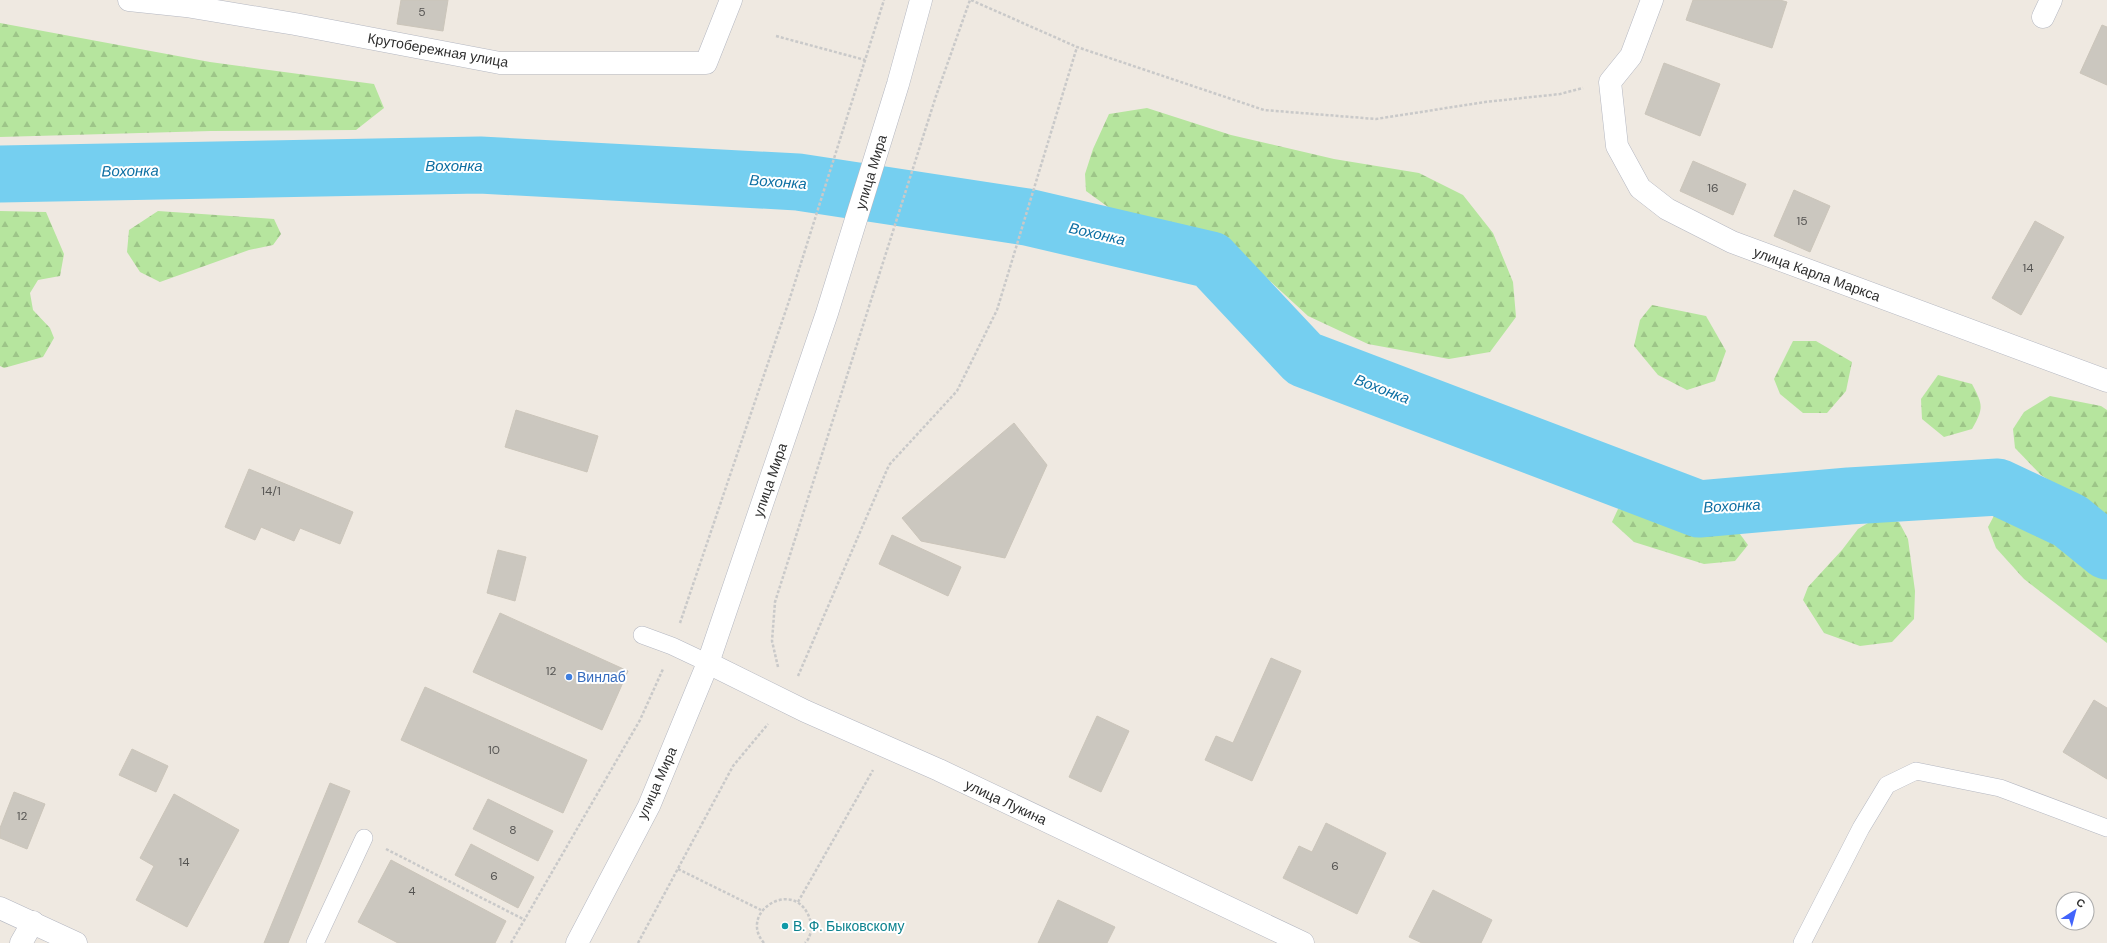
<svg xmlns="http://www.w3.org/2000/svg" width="2107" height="943" font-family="'DM Sans',sans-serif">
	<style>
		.forest { fill: url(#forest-firs) }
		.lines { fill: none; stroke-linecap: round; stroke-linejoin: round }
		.river { stroke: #75cff0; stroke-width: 57 }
		.building { fill: #cbc7bf; stroke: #cbc5ba }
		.service-casing { stroke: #b4b7c1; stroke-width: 18 }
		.minor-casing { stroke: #b4b7c1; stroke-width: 23 }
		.tertiary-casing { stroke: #b4b7c1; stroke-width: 23 }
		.secondary-casing { stroke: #b4b7c1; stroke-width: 23 }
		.path { stroke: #c9c9c9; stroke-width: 2.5; stroke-dasharray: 3 2; stroke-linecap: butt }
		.service { stroke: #fff; stroke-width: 17 }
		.minor { stroke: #fff; stroke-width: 22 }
		.tertiary { stroke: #fff; stroke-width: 22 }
		.secondary { stroke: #fff; stroke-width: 22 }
		.shop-dot { fill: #3f7fe0; stroke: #fff; stroke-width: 1.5 }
		.culture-dot { fill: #0f9aa8; stroke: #fff; stroke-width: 1.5 }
		.labels { text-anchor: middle; stroke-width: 4; stroke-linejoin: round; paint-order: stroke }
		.number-label { font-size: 12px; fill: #555452 }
		.street-label { font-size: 14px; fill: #2e2e2e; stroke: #fff }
		.shop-label { font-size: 14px; fill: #366cbe; stroke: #fff; text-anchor: start }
		.culture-label { font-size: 14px; fill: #0d838f; stroke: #fff; text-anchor: start }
		.water-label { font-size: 15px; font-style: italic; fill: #0d6fa3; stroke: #fff }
	</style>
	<defs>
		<pattern id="forest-firs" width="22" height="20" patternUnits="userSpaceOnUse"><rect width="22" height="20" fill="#b6e59e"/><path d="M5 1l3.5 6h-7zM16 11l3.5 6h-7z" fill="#9dc588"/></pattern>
	</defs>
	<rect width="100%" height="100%" fill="#efe9e1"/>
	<g class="forest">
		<path d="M0,23L210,62L374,84L384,108L356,130L211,131L0,137Z"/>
		<path d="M1147,108L1231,135L1334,159L1419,173L1463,195L1493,233L1513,282L1516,317L1490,352L1449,359L1368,344L1308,316L1247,260L1229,247L1137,228L1086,191L1085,174L1093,149L1109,114Z"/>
		<path d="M0,211L46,212L64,254L60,276L38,280L30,293L33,310L50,328L54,338L43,357L4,368L0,366Z"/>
		<path d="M158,211L274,219L281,234L273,245L249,250L160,282L140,272L127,252L129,230Z"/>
		<path d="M1652,305L1706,316L1726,351L1715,381L1687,390L1658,375L1634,346L1640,320Z"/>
		<path d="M1793,341H1816L1852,362L1846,391L1827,413H1803L1780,394L1774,379Z"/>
		<path d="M1938,375L1972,384C1983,405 1984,408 1972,429L1944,437L1922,419L1921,399Z"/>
		<path d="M2050,396L2101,406L2107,410V515H2102L2041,475L2015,448L2013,429L2024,412Z"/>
		<path d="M1618,509L1737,530L1748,545L1735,561L1704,564L1634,542L1612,522Z"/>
		<path d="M1996,512L2026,517L2063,534L2107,570V643L2024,579L1996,548L1988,527Z"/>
		<path d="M1878,517L1899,522L1908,539L1915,591L1914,619L1892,642L1860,646L1824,633L1803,600L1808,587L1842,550L1858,529Z"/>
	</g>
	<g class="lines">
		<path class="river" d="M0,174L480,165L798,182L1027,217L1211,260L1304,359L1699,509L1849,496L1998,487L2070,521L2107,551"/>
	</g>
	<g class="building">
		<path d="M401,0H448L443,31L397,24Z"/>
		<path d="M1693,0H1780L1787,2L1772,48L1686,20Z"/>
		<path d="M2102,25L2107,27V85L2080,73Z"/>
		<path d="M1664,63L1720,84L1700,136L1645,114Z"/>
		<path d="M1693,161L1746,184L1733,215L1680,191Z"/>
		<path d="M1794,190L1830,206L1810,252L1774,236Z"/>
		<path d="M2035,221L2064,237L2021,315L1992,298Z"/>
		<path d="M516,410L598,436L587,472L505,447Z"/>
		<path d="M1014,423L1047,465L1005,558L921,541L902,518Z"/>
		<path d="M249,469L353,512L340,544L300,528L294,541L261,527L255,540L225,527Z"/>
		<path d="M892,535L961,567L948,596L879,564Z"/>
		<path d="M498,550L526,557L515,601L487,593Z"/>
		<path d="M500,613L628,671L602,730L473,672Z"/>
		<path d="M1271,658L1301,671L1252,781L1205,760L1216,736L1233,743Z"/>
		<path d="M425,687L587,760L563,813L401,740Z"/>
		<path d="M2094,700L2107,708V779L2063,752Z"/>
		<path d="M1097,716L1129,731L1101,792L1069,777Z"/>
		<path d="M132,749L168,766L156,792L119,775Z"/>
		<path d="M330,783L350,791L288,943H264Z"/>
		<path d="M14,792L45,804L27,849L0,838V828Z"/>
		<path d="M174,794L239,830L187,927L136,900L154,866L140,858Z"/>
		<path d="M488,799L553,831L538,861L473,829Z"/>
		<path d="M1326,823L1386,853L1357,914L1283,878L1299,846L1312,852Z"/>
		<path d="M471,844L534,877L518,908L455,875Z"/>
		<path d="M391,860L506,921L495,943H398L358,922Z"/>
		<path d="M1433,890L1492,920L1481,943H1422L1409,937Z"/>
		<path d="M1058,900L1115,927L1107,943H1038Z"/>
	</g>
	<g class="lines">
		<defs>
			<g id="service">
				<path d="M642,635L672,646L708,663"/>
				<path d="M315,943L364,838"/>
				<path d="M1802,943L1861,828L1887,785L1916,771L2000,788L2107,828"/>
			</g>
			<g id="minor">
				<path d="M129,0L186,6L295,24L500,63H706L731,0"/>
				<path d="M1652,0L1631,56L1610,82L1617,146L1640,188L1667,209L1732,242L2107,381"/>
				<path d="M2043,17L2051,0"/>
				<path d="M708,663L805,711L939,770L1303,943"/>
				<path d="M21,943L33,922"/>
			</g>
			<path id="tertiary" d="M0,908L76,943"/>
			<path id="secondary" d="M577,943L649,806L708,663L827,313L898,84L921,0"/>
		</defs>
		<use href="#service" class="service-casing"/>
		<use href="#minor" class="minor-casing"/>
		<use href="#tertiary" class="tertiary-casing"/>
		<use href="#secondary" class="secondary-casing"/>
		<g class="path">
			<path d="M971,0L1077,47L1264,110L1376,119L1485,102L1560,94L1583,88"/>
			<path d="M776,36L865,60"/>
			<path d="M680,623L789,301L884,0"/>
			<path d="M778,667L772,641L775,602L936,96L970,0"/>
			<path d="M798,676L889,465L957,391L997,310L1077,47"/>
			<path d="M386,849L525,920"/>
			<path d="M678,869L761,910"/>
			<path d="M798,902L873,770"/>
			<path d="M511,943L640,720L663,669"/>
			<path d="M638,943L733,766L768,724"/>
			<path d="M764,943C736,911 799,874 811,923C812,929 810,939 805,943"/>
		</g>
		<use href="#service" class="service"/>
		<use href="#minor" class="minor"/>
		<use href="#tertiary" class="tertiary"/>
		<use href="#secondary" class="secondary"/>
	</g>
	<circle class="shop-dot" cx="569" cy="677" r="4"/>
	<circle class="culture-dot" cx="785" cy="926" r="4"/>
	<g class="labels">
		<g class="number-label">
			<text x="422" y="16">5</text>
			<text x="1713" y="192">16</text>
			<text x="1802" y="225">15</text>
			<text x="2028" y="272">14</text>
			<text x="271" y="495">14/1</text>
			<text x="551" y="675">12</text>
			<text x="494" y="754">10</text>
			<text x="22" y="820">12</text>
			<text x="513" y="834">8</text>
			<text x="184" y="866">14</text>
			<text x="1335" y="870">6</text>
			<text x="494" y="880">6</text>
			<text x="412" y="895">4</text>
		</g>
		<g class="street-label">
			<text transform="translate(438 50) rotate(10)" y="5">Крутобережная улица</text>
			<text transform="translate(871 172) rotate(-73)" y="5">улица Мира</text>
			<text transform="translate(1817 274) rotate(20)" y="5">улица Карла Маркса</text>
			<text transform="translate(770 480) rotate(-71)" y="5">улица Мира</text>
			<text transform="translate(657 783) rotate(-66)" y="5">улица Мира</text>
			<text transform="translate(1006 802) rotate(25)" y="5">улица Лукина</text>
		</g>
		<g class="shop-label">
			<text x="577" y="682">Винлаб</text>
		</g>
		<g class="culture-label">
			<text x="793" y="931">В. Ф. Быковскому</text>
		</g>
		<g class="water-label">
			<text x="454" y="171">Вохонка</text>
			<text transform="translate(130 171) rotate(-1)" y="5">Вохонка</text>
			<text transform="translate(778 182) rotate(4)" y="5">Вохонка</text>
			<text transform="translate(1097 234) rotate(13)" y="5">Вохонка</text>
			<text transform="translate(1382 389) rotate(21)" y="5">Вохонка</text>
			<text transform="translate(1732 506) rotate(-3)" y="5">Вохонка</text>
		</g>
	</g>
	<g transform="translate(2075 911) rotate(36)"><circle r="19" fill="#ffffff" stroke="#ababab"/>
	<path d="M0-3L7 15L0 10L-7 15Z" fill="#4264fb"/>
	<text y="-6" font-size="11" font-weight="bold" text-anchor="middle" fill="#2e2e2e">С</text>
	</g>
</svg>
